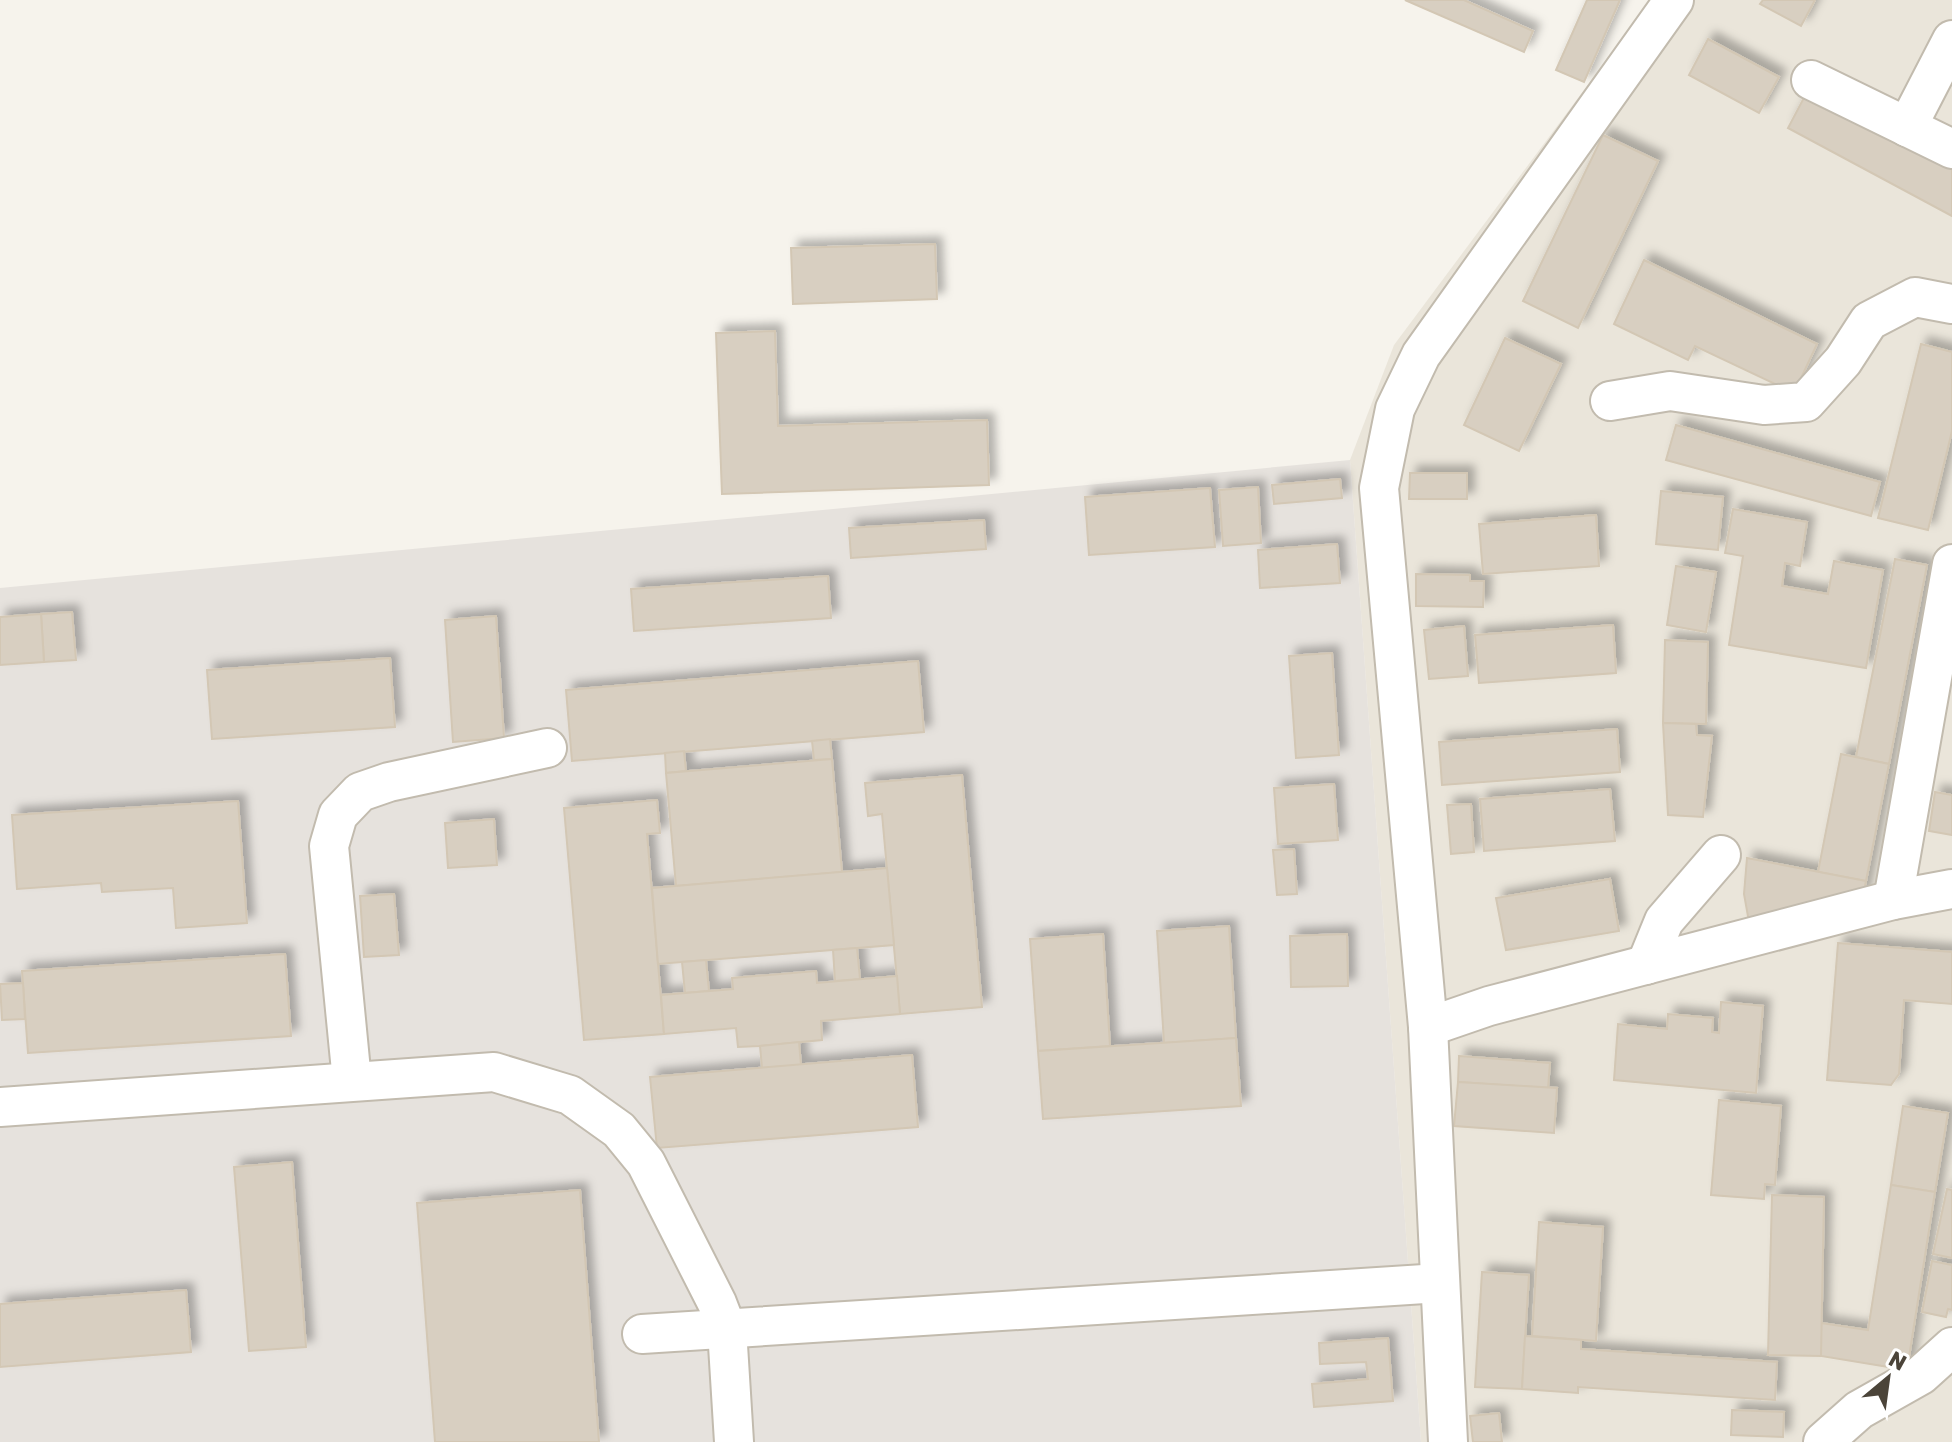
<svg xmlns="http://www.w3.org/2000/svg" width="1952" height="1442" font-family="Rubik,sans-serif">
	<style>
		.residential { fill: #eae5da }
		.industrial { fill: #e6e2dd }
		.building { fill: #d8cfc1; stroke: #d3c7b4; stroke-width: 2; filter: url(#shadow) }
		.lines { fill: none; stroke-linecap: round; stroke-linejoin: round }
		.minor-casing { stroke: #c2bbae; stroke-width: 42 }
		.minor { stroke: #fff; stroke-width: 38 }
	</style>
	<defs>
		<filter id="shadow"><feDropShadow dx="7" dy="-7" stdDeviation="4" flood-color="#0004"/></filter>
	</defs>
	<rect width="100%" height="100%" fill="#f6f3ec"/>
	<path class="residential" d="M1651,0H1952V1442H1421L1350,460L1394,345Z"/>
	<path class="industrial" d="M1350,460L1421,1442H0V588Z"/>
	<g class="building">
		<path d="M1405,0H1464L1533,31L1524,52Z"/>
		<path d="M1587,0H1620L1584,82L1556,70Z"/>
		<path d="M1763,0H1815L1801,26L1760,4Z"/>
		<path d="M1708,39L1779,77L1759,113L1689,75Z"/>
		<path d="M1807,92L1952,169V216L1788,128Z"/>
		<path d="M1603,135L1658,161L1578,328L1523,301Z"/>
		<path d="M935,244L937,299L793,304L791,248Z"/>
		<path d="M1644,260L1817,344L1794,393L1695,346L1688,360L1614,324Z"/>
		<path d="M775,331L778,426L987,420L989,485L722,494L716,333Z"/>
		<path d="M1505,338L1561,364L1519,451L1464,425Z"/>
		<path d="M1921,344L1952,352V431L1928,530L1878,518Z"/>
		<path d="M1676,425L1880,482L1871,516L1666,460Z"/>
		<path d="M1410,473H1467V499H1409Z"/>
		<path d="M1340,479L1342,498L1274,504L1272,485Z"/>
		<path d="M1258,487L1261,543L1223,546L1219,490Z"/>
		<path d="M1210,488L1215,547L1089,555L1085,497Z"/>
		<path d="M1661,491L1723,497L1718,550L1656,544Z"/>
		<path d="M1733,509L1807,522L1800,566L1785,563L1782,586L1828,594L1834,561L1883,570L1866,668L1729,645L1743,556L1725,553Z"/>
		<path d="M1596,515L1599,566L1483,574L1479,524Z"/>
		<path d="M984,520L986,549L851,558L849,528Z"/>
		<path d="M1337,544L1340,583L1260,588L1258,550Z"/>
		<path d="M1895,559L1927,565L1889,764L1856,757Z"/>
		<path d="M1676,566L1716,572L1706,632L1667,625Z"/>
		<path d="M1416,574L1470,575V581H1484L1483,607L1416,606Z"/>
		<path d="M828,576L831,618L634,631L631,589Z"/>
		<path d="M72,612L76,660L44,662L41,614Z"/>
		<path d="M41,614L44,662L0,665V617Z"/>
		<path d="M496,616L504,738L453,742L445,620Z"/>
		<path d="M1613,625L1616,673L1479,683L1475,635Z"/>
		<path d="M1464,626L1468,676L1429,679L1424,630Z"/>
		<path d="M1665,640L1708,642L1706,724L1663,723Z"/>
		<path d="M1332,653L1339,755L1296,758L1289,656Z"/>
		<path d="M390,658L395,727L212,739L207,670Z"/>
		<path d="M918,661L924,732L572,761L566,690Z"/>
		<path d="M1663,723L1696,724L1697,735L1712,736L1703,817L1668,815Z"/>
		<path d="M1617,729L1620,772L1442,785L1439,742Z"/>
		<path d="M830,739L832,759L814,760L812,741Z"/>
		<path d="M684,751L686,771L666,773L665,753Z"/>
		<path d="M1841,754L1889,764L1866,881L1818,872Z"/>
		<path d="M832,759L842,872L676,886L666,773Z"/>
		<path d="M962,775L982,1007L900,1014L882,814L868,816L865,783Z"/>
		<path d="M1334,784L1338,840L1278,844L1274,788Z"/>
		<path d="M1610,789L1615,841L1484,851L1480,799Z"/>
		<path d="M1935,792L1952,795V835L1929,831Z"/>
		<path d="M657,800L660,833L647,834L664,1034L584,1040L564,808Z"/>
		<path d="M238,801L247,923L176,928L173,888L102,892L101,883L17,889L12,815Z"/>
		<path d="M1471,804L1474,852L1451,854L1447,805Z"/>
		<path d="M494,819L497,865L448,868L445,823Z"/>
		<path d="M1294,849L1297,894L1277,895L1273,850Z"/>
		<path d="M1747,858L1866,881L1863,896L1749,922L1744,894Z"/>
		<path d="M887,868L894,945L658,964L652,888Z"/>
		<path d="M1610,879L1619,931L1506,950L1496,898Z"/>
		<path d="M394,894L399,955L364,957L360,896Z"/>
		<path d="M1229,926L1236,1038L1164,1043L1157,931Z"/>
		<path d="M1103,934L1110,1046L1038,1051L1030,939Z"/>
		<path d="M1347,934L1348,986L1291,987L1290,936Z"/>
		<path d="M1838,943L1952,952V1004L1904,1000L1899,1074L1891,1085L1827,1080Z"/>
		<path d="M857,948L860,979L835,981L833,950Z"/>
		<path d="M285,954L291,1036L28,1053L22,971Z"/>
		<path d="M706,960L709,991L685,993L682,962Z"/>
		<path d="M816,971L817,983L897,976L900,1014L821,1021L822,1040L760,1046L738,1047L736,1028L664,1034L661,995L733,989L732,978Z"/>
		<path d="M23,983L25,1019L2,1020L0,984Z"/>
		<path d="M1721,1002L1763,1006L1756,1093L1614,1080L1618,1024L1667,1029L1668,1014L1713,1018L1712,1032L1719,1033Z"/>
		<path d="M1236,1038L1241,1106L1043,1119L1038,1051Z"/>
		<path d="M799,1042L801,1065L762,1068L760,1046Z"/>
		<path d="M912,1055L918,1127L657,1148L650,1077Z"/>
		<path d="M1459,1056L1550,1063L1548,1088L1458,1082Z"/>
		<path d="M1458,1082L1557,1088L1554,1133L1454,1126Z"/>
		<path d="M1719,1100L1781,1106L1775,1185L1765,1184L1764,1199L1711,1195Z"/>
		<path d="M1903,1106L1948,1113L1935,1192L1891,1185Z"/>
		<path d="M292,1162L306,1347L249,1351L234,1167Z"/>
		<path d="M1891,1185L1935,1192L1907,1370L1821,1356V1323L1868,1330Z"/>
		<path d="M1947,1189L1952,1190V1258L1933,1254Z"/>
		<path d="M580,1190L599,1442H435L417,1203Z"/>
		<path d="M1772,1195L1824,1197L1821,1356L1768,1355Z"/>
		<path d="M1539,1222L1603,1227L1596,1341L1532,1336Z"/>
		<path d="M1932,1261L1952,1265V1310L1948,1309L1946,1317L1922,1312Z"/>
		<path d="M1482,1272L1529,1275L1522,1389L1475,1387Z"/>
		<path d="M186,1290L191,1352L0,1367V1304Z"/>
		<path d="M1525,1336L1581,1340V1349L1777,1362L1775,1400L1578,1387V1393L1522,1389Z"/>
		<path d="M1388,1338L1393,1401L1314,1407L1312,1384L1368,1379L1366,1362L1320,1364L1319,1343Z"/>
		<path d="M1732,1410L1784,1412L1783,1437L1731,1435Z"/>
		<path d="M1499,1413L1502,1442H1473L1470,1416Z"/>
	</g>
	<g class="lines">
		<defs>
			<g id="minor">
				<path d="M1811,80L1952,149"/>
				<path d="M1907,127L1952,40"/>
				<path d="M1610,401L1670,391L1764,405L1806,402L1843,361L1869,321L1915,297L1952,304"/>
				<path d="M1893,900L1952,564"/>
				<path d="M1646,965L1664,921L1721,855"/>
				<path d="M1428,1027L1489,1006L1893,900L1952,889"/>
				<path d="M352,1081L329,846L338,815L360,792L389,782L547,748"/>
				<path d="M0,1107L494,1072L570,1095L619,1130L646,1163L717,1303L727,1329L734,1442"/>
				<path d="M642,1334L1440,1283"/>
				<path d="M1448,1442L1428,1027L1379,488L1395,409L1421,355L1674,0"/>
				<path d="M1823,1442L1859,1410L1921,1375L1952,1347"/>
			</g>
		</defs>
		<use href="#minor" class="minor-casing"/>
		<use href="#minor" class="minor"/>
	</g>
	<g transform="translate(1888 1378) rotate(29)" stroke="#ffffff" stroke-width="6" paint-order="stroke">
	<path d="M0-6L14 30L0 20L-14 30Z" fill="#4b4439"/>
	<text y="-12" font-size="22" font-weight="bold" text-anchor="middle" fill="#4b4439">N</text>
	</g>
</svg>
